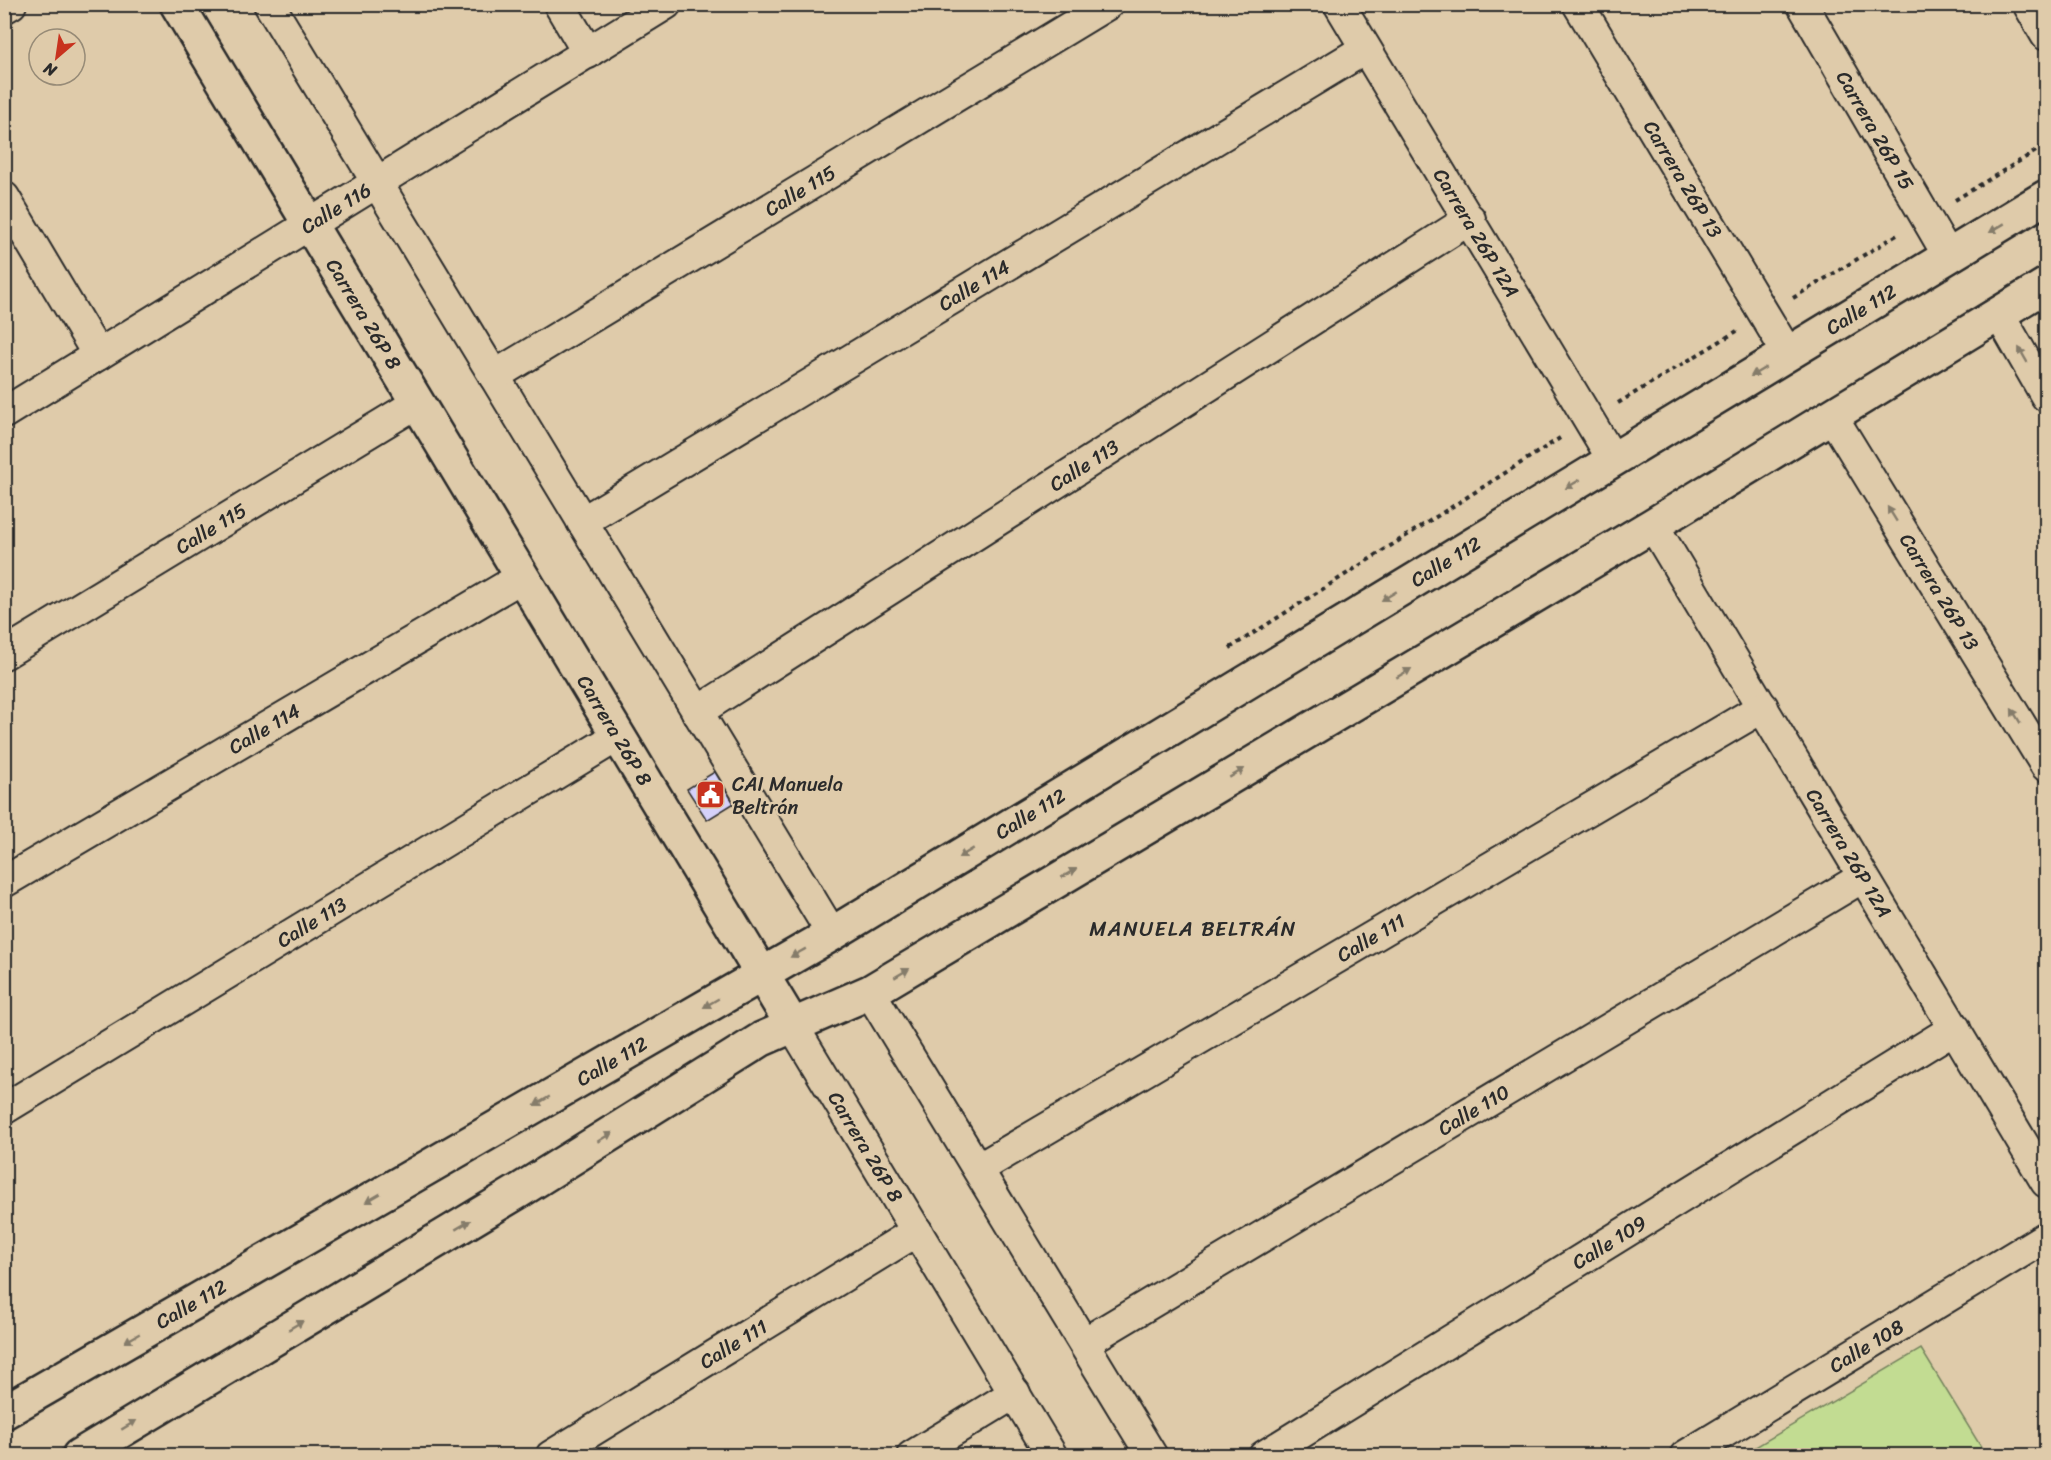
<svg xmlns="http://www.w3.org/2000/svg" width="2051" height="1460" font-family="Sriracha,sans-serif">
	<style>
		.green { fill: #c2dc92; stroke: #76845e; stroke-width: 1.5 }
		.building { fill: #d5d1fa; stroke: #2b2b2b; stroke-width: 1.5 }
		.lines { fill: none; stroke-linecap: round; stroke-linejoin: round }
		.street-casing { stroke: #2b2b2b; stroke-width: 34 }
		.secondary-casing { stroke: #2b2b2b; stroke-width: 38 }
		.path { stroke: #2b2b2b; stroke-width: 4; stroke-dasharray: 4.5 4.5; stroke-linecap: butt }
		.street { stroke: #dfcbaa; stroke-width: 30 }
		.secondary { stroke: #dfcbaa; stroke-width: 33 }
		.oneway { fill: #857b6a }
		.labels { text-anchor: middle; stroke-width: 4.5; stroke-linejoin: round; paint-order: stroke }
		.street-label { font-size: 20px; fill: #2b2b2b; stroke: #dfcbaa }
		.poi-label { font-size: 20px; fill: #2b2b2b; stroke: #dfcbaa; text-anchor: start }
		.neighbourhood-label { font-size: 21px; letter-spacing: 1.5px; fill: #2b2b2b; stroke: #dfcbaa }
	</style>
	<rect width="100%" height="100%" fill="#dfcbaa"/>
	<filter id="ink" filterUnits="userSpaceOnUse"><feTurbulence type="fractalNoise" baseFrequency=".0167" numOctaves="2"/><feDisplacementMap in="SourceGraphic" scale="12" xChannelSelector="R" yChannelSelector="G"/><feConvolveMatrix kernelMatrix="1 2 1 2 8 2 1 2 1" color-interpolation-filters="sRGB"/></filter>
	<g filter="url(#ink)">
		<path class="green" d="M1921,1349L1986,1455H1742Z"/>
		<path class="building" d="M716,771L736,802L707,820L687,789Z"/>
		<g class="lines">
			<defs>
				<g id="street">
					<path d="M269,4L832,934"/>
					<path d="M559,4L588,53"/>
					<path id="s1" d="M1339,4L1613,460"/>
					<path id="s2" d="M1578,4L1788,354"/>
					<path id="s3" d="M1802,4L1949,257"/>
					<path d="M2028,4L2046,35"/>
					<path d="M4,8L11,4"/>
					<path d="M4,197L98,355"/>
					<path d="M1999,314L2046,396"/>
					<path id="s4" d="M494,376L1108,4"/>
					<path id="s5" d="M4,413L666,4"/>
					<path id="s6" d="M1832,416L2046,766"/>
					<path id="s7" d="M582,522L1365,49"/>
					<path id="s8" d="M1653,525L2046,1182"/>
					<path id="s9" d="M4,654L417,403"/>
					<path id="s10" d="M697,712L1470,219"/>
					<path id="s11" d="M4,882L522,577"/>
					<path d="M870,992L1152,1456"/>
					<path id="s12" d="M793,1026L1052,1456"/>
					<path id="s13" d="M4,1109L618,736"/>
					<path id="s14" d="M978,1169L1763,707"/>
					<path id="s15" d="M1084,1343L1863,877"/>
					<path id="s16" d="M551,1456L917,1231"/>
					<path d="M912,1456L1015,1393"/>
					<path id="s17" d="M1264,1456L1955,1028"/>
					<path id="s18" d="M1685,1456L2046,1237"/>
				</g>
				<g id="secondary">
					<path id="s19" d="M177,4L793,1026"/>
					<path id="s20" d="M4,1412L832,934L2046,197"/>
					<path d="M79,1456L519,1191L762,1039L870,992L1653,525L2046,285"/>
				</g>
			</defs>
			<use href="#street" class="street-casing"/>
			<use href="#secondary" class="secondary-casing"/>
			<g class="path">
				<path d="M1955,200L2046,145"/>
				<path d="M1793,298L1897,235"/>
				<path d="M1618,403L1737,331"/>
				<path d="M1230,648L1560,438"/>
			</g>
			<use href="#street" class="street"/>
			<use href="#secondary" class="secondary"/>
		</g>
		<defs><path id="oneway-solid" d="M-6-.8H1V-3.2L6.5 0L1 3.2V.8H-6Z" transform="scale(1.5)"/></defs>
		<g class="oneway">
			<use href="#oneway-solid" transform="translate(1997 228) rotate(149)"/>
			<use href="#oneway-solid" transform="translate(2023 355) rotate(-120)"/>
			<use href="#oneway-solid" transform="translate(1758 372) rotate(149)"/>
			<use href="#oneway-solid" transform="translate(1573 484) rotate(149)"/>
			<use href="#oneway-solid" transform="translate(1892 514) rotate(-122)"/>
			<use href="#oneway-solid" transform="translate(1389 596) rotate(149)"/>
			<use href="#oneway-solid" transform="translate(1404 673) rotate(-31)"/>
			<use href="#oneway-solid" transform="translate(2016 716) rotate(-122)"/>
			<use href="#oneway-solid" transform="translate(1237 773) rotate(-31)"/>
			<use href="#oneway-solid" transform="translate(966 853) rotate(149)"/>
			<use href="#oneway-solid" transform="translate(1069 873) rotate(-31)"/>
			<use href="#oneway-solid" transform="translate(798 953) rotate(151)"/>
			<use href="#oneway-solid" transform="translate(902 973) rotate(-31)"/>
			<use href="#oneway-solid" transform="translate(711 1003) rotate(150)"/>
			<use href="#oneway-solid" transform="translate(542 1101) rotate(150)"/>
			<use href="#oneway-solid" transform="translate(605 1137) rotate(-32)"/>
			<use href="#oneway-solid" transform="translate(373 1198) rotate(150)"/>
			<use href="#oneway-solid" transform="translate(463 1225) rotate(-31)"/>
			<use href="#oneway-solid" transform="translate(296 1325) rotate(-31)"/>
			<use href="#oneway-solid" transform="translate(132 1338) rotate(150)"/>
			<use href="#oneway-solid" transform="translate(129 1425) rotate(-31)"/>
		</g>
	</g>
	<defs>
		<symbol id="civic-square" viewBox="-11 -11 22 22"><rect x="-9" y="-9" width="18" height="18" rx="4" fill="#c8321e" stroke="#dfcbaa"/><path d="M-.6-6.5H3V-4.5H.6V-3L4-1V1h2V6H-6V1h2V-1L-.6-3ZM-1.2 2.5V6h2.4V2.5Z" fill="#fff"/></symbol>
	</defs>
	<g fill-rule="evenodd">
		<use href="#civic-square" x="694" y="778" width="33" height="33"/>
	</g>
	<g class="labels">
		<g class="street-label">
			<text dy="7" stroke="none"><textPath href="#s3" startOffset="146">Carrera 26P 15</textPath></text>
			<text dy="7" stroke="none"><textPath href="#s2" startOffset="204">Carrera 26P 13</textPath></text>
			<text dy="7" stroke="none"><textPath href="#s4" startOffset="358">Calle 115</textPath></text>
			<text dy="7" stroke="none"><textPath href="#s5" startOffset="390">Calle 116</textPath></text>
			<text dy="7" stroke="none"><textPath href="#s1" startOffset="267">Carrera 26P 12A</textPath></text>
			<text dy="7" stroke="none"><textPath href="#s7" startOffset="458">Calle 114</textPath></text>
			<text dy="7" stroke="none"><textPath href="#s20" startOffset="2160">Calle 112</textPath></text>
			<text dy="7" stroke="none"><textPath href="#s19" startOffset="362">Carrera 26P 8</textPath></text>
			<text dy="7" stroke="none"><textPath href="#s10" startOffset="459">Calle 113</textPath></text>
			<text dy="7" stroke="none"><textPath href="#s9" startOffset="242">Calle 115</textPath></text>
			<text dy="7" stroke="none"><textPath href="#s20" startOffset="1674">Calle 112</textPath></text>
			<text dy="7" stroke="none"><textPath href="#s6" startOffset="206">Carrera 26P 13</textPath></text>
			<text dy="7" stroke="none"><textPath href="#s11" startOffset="302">Calle 114</textPath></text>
			<text dy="7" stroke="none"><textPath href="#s19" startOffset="848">Carrera 26P 8</textPath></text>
			<text dy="7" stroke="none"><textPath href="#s20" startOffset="1188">Calle 112</textPath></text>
			<text dy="7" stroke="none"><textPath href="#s8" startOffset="382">Carrera 26P 12A</textPath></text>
			<text dy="7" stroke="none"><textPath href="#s13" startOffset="360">Calle 113</textPath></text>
			<text dy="7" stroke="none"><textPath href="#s14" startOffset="456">Calle 111</textPath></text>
			<text dy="7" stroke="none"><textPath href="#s20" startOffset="702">Calle 112</textPath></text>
			<text dy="7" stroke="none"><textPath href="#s15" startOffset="454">Calle 110</textPath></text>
			<text dy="7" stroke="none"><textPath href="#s12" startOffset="141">Carrera 26P 8</textPath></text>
			<text dy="7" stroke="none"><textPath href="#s17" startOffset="406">Calle 109</textPath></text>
			<text dy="7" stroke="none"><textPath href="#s20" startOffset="216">Calle 112</textPath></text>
			<text dy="7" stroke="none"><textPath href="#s16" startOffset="214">Calle 111</textPath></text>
			<text dy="7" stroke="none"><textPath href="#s18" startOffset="212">Calle 108</textPath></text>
		</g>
		<g class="poi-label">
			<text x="732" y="791">CAI Manuela<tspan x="732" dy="23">Beltrán</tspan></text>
		</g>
		<g class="neighbourhood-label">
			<text x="1193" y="936">MANUELA BELTRÁN</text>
		</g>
	</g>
	<rect width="2051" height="1460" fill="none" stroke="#dfcbaa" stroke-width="24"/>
	<rect x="12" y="12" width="2027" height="1436" fill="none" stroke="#2b2b2b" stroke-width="2" filter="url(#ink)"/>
	<g transform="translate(57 57) rotate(209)"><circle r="28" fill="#dfcbaa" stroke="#978b77" stroke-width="1.5"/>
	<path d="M0-4.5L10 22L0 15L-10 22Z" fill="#c8321e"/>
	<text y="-9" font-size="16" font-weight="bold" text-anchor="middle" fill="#2b2b2b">N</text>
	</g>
</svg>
